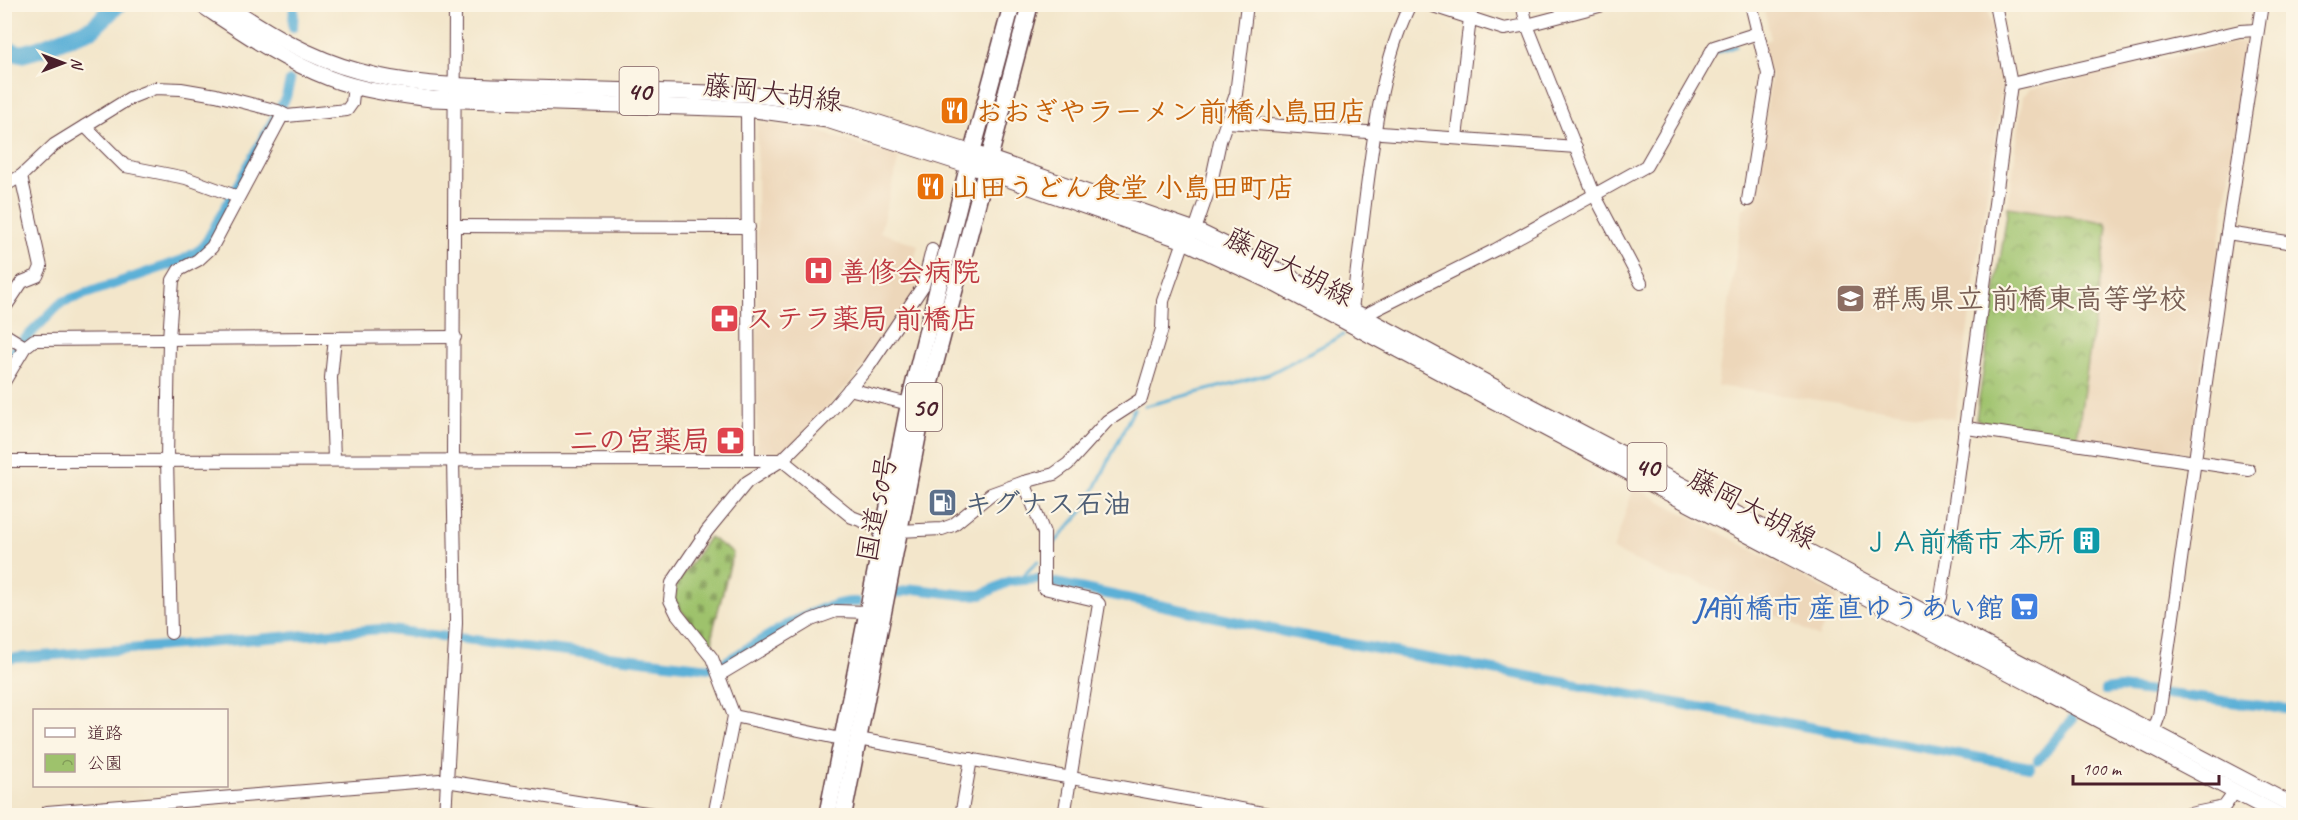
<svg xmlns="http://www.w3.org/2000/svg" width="2298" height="820" font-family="Caveat,'Klee One',sans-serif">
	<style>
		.built { fill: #edd7ba }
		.cemetery { fill: url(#cemetery-stones); stroke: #74704c; stroke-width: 1.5 }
		.park { fill: url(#park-crowns); stroke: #74704c; stroke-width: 1.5 }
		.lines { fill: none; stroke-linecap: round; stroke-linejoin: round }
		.stream { stroke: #5bb0d7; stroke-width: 3 }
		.canal { stroke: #5bb0d7; stroke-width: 10 }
		.river { stroke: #5bb0d7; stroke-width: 18 }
		.minor-casing { stroke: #633d43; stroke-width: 14 }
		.major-casing { stroke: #633d43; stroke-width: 17 }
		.highway-casing { stroke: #633d43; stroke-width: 19 }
		.minor { stroke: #fff; stroke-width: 12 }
		.major { stroke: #fff; stroke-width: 15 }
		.highway { stroke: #fff; stroke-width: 16 }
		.labels { text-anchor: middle; stroke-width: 4.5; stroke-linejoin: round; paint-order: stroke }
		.shield { fill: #fcf5e5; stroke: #7f5f63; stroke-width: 1.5 }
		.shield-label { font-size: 27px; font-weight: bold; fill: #4a1f2b }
		.street-label { font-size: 28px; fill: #4a1f2b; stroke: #fcf5e5 }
		.food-label { font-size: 28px; font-weight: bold; fill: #c56008; stroke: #fcf5e5; text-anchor: start }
		.health-label { font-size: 28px; font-weight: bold; fill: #be3a42; stroke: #fcf5e5; text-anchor: start }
		.education-label { font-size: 28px; font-weight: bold; fill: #785e54; stroke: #fcf5e5; text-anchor: start }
		.service-label { font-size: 28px; font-weight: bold; fill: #4e5e75; stroke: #fcf5e5; text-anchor: start }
		.culture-label { font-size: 28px; font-weight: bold; fill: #0d838f; stroke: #fcf5e5; text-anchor: end }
		.shop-label { font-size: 28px; font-weight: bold; fill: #366cbe; stroke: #fcf5e5; text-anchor: end }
	</style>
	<defs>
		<pattern id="cemetery-stones" width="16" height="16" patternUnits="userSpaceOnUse" patternTransform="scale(1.5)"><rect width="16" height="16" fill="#9ec26c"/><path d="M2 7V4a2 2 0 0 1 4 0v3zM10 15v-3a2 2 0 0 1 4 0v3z" fill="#839d59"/></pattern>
		<pattern id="park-crowns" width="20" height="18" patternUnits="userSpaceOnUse" patternTransform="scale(1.5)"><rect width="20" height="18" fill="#9ec26c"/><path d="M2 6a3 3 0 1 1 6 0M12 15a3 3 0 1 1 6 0" fill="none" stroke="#839d59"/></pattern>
	</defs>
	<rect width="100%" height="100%" fill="#fcf5e5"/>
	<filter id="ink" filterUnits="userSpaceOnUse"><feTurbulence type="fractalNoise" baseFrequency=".0167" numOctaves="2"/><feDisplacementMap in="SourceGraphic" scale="12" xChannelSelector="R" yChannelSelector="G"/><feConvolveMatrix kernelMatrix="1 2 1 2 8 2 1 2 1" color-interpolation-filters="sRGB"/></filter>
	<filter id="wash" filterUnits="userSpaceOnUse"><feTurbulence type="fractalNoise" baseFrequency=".008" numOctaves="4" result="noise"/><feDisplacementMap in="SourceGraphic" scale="24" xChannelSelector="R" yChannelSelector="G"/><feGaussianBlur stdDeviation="1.35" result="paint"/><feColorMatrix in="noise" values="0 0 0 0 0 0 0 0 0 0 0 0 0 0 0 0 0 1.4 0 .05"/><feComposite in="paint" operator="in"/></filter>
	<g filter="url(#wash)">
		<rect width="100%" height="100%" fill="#f3e6cb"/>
		<g class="built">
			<path d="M1763,5H1987L2003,71L1999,109L1955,419L1717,386L1743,209L1754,201L1771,77L1762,42L1771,39Z"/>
			<path d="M2243,41L2249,46L2189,452L2077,437L2108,226L2105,222L2008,207L2023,96L2030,89Z"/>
			<path d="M757,121L816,131L899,157L880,232L918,245L914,262L924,265L917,289L866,365L820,416L781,455L761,454L757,450Z"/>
			<path d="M1634,487L1839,596L1818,637L1784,618L1763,612L1694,580L1672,578L1613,550Z"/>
		</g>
		<path class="cemetery" d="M709,537L733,553L713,630L712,650L674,601L677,584Z"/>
		<path class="park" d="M2008,207L2105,222L2108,226L2077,437L1982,422L1976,419Z"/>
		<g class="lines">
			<g class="stream">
				<path d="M1716,53L1736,46"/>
				<path d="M1145,406L1269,374L1343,335"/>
				<path d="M1052,546L1086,507L1134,409"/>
				<path d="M1019,580L1038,561"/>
			</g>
			<g class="canal">
				<path d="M293,27L294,4"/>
				<path d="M4,367L15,349L62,302L183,260L201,249L208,239L286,97L290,81"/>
				<path d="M1051,582L1295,634L2030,767"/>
				<path d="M897,593L915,589L965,595H981L1010,581L1037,579"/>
				<path d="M4,659L381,629L709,668L722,664C756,644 818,600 857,602"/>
				<path d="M2105,690L2120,688L2294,710"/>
				<path d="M2038,760L2072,720"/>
			</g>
			<path class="river" d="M4,49L21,54L39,49L93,28L118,4"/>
		</g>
	</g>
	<g filter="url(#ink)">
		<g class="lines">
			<defs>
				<g id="minor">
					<path d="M1427,4L1504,29L1527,25L1607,4"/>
					<path d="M1522,4L1527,25L1594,194L1641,283"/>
					<path d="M2011,84L2240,31L2257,30"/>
					<path d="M747,109L749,460"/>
					<path d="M1227,122L1576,147"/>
					<path d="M85,126L125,166L186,178L238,197"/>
					<path d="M1456,138L1470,18"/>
					<path d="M4,186L21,176L54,145L130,98L155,88L181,89L216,95L278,111L287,116L347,110L352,103L354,85"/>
					<path d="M1748,200L1768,74L1751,4"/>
					<path d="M454,226L749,227"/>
					<path d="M2227,233L2294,243"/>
					<path d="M4,309L22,282L37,276L41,267L21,176"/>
					<path d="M1352,310C1357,269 1362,228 1367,187C1375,126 1383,61 1410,4"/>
					<path d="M1363,316L1495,250L1646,166L1714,47L1758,33"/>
					<path d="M4,334L25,347"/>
					<path d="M4,382L25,347L34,340L455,337"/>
					<path d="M849,389L909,404"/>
					<path d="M1967,428L2249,470"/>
					<path d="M334,459L331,378L335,338"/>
					<path d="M4,461L782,460L852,517L883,529L899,531L942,529L953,525L991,494L1024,482L1044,533V588L1095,600L1099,604L1064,816"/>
					<path d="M1024,482L1054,474L1068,464L1107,421L1141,399L1162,329L1163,301L1184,241L1195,230L1211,183L1220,141L1236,94L1247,4"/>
					<path d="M1930,623L1941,597L1952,525L2011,84L1995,4"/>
					<path d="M171,633L167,459L169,339L173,280L179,270L198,260L212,247L283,114"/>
					<path d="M719,675L811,620L836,611L866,612"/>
					<path d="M734,716L841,739"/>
					<path d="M2153,732L2159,716L2227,233L2262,4"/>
					<path d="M858,739L1280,816"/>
					<path d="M47,812L440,780L665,816"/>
					<path d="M445,816L456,623L453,459L455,4"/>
					<path d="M714,816L734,716L712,658L677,614L670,600L672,583L707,531L747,482L782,460L827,415L869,366L923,286L932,250"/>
					<path d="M961,816L971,759"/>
					<path d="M2180,816L2224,807L2234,793"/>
				</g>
				<g id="major">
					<path d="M200,4C241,31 282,60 329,78C362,91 398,95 432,99L747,109L827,120L985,171L1184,241L1269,281L1488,398L2281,816"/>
					<path d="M225,4C267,32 309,58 358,71C414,87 473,86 530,88C603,90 675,92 748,94L787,99L854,115L988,158L1195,230L1275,269L1489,384L2294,806"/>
				</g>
				<g id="highway">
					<path d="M827,816L909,404L968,167L1012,4"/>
					<path d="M843,816L923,409L1030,4"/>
				</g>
			</defs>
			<use href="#minor" class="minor-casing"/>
			<use href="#major" class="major-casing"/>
			<use href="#highway" class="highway-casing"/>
			<use href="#minor" class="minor"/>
			<use href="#major" class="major"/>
			<use href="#highway" class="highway"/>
		</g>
	</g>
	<defs>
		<symbol id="restaurant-square" viewBox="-11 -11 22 22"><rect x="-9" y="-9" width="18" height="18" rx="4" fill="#e8710a" stroke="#fcf5e5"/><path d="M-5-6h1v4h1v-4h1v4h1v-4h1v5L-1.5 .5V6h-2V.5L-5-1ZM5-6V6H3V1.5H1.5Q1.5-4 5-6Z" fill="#fff"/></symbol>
		<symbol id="hospital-square" viewBox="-11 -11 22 22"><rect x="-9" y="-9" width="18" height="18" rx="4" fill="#e0444e" stroke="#fcf5e5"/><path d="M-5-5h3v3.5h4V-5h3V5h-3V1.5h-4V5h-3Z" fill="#fff"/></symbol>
		<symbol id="school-square" viewBox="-11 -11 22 22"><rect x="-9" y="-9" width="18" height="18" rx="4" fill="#8d6e63" stroke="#fcf5e5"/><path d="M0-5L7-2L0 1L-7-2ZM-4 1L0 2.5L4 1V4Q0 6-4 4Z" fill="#fff"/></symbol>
		<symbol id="pharmacy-square" viewBox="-11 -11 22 22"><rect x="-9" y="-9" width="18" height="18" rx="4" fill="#e0444e" stroke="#fcf5e5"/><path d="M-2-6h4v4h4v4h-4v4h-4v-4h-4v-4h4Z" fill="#fff"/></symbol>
		<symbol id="fuel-square" viewBox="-11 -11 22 22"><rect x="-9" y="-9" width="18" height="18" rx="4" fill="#5c6f8a" stroke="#fcf5e5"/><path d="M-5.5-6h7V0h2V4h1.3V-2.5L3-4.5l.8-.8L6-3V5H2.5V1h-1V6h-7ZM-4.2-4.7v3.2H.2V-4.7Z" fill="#fff"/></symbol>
		<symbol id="building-square" viewBox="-11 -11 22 22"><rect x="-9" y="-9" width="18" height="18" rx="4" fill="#0f9aa8" stroke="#fcf5e5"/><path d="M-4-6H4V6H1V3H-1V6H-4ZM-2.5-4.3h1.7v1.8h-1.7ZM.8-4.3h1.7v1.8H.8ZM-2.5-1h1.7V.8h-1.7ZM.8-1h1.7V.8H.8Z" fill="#fff"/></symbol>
		<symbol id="supermarket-square" viewBox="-11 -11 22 22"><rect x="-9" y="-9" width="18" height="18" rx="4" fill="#3f7fe0" stroke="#fcf5e5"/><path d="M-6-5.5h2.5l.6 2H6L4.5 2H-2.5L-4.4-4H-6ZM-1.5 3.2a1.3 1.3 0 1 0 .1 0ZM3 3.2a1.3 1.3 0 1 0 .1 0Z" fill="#fff"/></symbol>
	</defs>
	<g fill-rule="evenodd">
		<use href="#restaurant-square" x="938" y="94" width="33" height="33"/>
		<use href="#restaurant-square" x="914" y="170" width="33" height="33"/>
		<use href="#hospital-square" x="802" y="254" width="33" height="33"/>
		<use href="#school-square" x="1834" y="282" width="33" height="33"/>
		<use href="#pharmacy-square" x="708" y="302" width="33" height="33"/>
		<use href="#pharmacy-square" x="714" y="424" width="33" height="33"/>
		<use href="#fuel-square" x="926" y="486" width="33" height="33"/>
		<use href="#building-square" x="2070" y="524" width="33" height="33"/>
		<use href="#supermarket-square" x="2008" y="590" width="33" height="33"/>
	</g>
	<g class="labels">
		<g class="shield">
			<rect x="619.5" y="67" width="39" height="48" rx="4.5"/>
			<rect x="906" y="383" width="36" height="48" rx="4.5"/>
			<rect x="1627.5" y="443" width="39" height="48" rx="4.5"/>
		</g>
		<g class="shield-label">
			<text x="639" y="100">40</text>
			<text x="924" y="416">50</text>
			<text x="1647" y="476">40</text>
		</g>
		<g class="street-label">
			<text transform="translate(773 92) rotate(7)" y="10">藤岡大胡線</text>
			<text transform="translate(1290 266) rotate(27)" y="10">藤岡大胡線</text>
			<text transform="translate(876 508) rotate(-79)" y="10">国道50号</text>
			<text transform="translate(1753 508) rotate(28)" y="10">藤岡大胡線</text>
		</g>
		<g class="food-label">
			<text x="975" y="121">おおぎやラーメン前橋小島田店</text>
			<text x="951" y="197">山田うどん食堂 小島田町店</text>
		</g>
		<g class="health-label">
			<text x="840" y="281">善修会病院</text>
			<text x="746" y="328">ステラ薬局 前橋店</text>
			<text x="710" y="450" text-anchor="end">二の宮薬局</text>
		</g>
		<g class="education-label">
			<text x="1872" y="308">群馬県立 前橋東高等学校</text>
		</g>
		<g class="service-label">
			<text x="964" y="513">キグナス石油</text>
		</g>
		<g class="culture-label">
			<text x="2065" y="551">ＪＡ前橋市 本所</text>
		</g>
		<g class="shop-label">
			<text x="2004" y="617">JA前橋市 産直ゆうあい館</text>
		</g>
	</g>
	<rect width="2298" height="820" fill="none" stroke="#fcf5e5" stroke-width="24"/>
	<rect x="33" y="709" width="195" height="78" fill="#fcf5e5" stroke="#b59f9b" stroke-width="1.5"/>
	<rect x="45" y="728" width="30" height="9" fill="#ffffff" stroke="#b59f9b" stroke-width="1.5"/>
	<text x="87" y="739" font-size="18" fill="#4a1f2b">道路</text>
	<rect x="45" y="754" width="30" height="18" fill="url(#park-crowns)" stroke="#b59f9b" stroke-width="1.5"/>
	<text x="87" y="769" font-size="18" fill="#4a1f2b">公園</text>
	<g transform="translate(63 63) rotate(90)" stroke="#fcf5e5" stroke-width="4.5" paint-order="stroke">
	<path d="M0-4.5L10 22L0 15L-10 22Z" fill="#4a1f2b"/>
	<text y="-9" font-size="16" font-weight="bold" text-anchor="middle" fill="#4a1f2b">N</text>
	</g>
	<path d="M2073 775v9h146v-9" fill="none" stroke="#4a1f2b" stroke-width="3"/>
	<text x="2082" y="775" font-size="18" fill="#4a1f2b" stroke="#fcf5e5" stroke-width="4.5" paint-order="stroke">100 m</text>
</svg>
